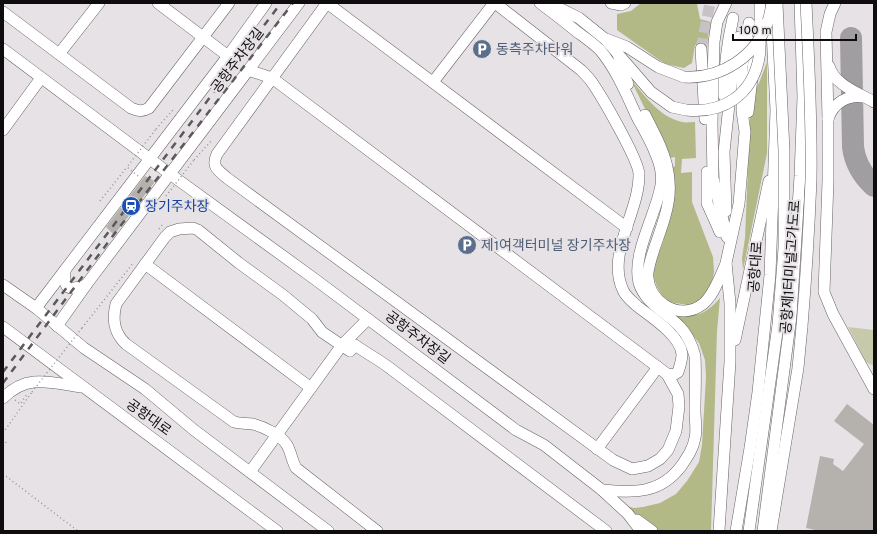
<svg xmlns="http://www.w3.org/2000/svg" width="877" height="534" font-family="Overpass,'Noto Sans KR',sans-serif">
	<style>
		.green { fill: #c7caaa }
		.forest { fill: #b3b986 }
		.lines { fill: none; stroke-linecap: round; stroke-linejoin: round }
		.taxiway { stroke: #a19ea1; stroke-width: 22 }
		.building { fill: #b5b1ad }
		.minor-tunnel { stroke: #c6c2c5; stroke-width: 11; stroke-dasharray: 11 5.5; stroke-linecap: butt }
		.minor-casing { stroke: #666266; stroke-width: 12 }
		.path { stroke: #979497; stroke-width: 1.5; stroke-dasharray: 1 3; stroke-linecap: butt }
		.minor { stroke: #fff; stroke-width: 11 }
		.rail { stroke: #5c595c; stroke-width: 2.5; stroke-dasharray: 7 7; stroke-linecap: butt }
		.minor-bridge-casing { stroke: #666266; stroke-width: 12; stroke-linecap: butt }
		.path-bridge { stroke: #979497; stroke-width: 1.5; stroke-dasharray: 1 3; stroke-linecap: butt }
		.minor-bridge { stroke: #fff; stroke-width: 11 }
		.labels { text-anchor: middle; stroke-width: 4; stroke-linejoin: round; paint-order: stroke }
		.service-label { font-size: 14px; fill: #4e5e75; stroke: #e6e2e6; text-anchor: start }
		.street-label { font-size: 14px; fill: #0e0c0d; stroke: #e6e2e6 }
		.transit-label { font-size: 14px; fill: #164399; stroke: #e6e2e6; text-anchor: start }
	</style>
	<rect width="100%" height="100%" fill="#e6e2e6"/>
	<path class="green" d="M848,327L874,330V366L866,362Z"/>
	<g class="forest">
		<path d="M641,3H699L697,4L700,19L711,22L706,46L695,45L692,63L684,68L665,64L617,30V14L631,11Z"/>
		<path d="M767,62V153L743,270L742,258L745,238L751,96L759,83Z"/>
		<path d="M630,78C644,95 659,117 682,122C686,123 691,122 695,122L696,158L682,159L681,173L692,172V202L713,257L714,272L711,289L697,303L688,305L669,302L662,296L657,287L653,275L655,263L663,242L673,205L675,186L672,167L675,166V157L669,158Z"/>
		<path d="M720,298L717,331L711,531H659L625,506L634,508L643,507L660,503L676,494L687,481L699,462L702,445L706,377L705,360L699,343L691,333L679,324L675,315C697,317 705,315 720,298Z"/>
	</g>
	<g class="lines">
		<path class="taxiway" d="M851,38L853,147C855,163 862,175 874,186"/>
	</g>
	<g class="building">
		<path d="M145,176L153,180L154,183L115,234H113L106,227Z"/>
		<path d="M847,404L874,425V531H820L806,528L820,456L834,459L833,464L843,471L864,444L834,421Z"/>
	</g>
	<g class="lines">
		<path class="minor-tunnel" d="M701,49L710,3"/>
		<defs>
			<g id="minor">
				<path d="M158,3L228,56"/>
				<path d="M327,3L627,228"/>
				<path d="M495,3L581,70C584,73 588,77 591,81C601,95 640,162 639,175C639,213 606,254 623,290C625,296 633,302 637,306C651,317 680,335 682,354C682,360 680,366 678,372L673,375L667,374"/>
				<path d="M540,3C552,12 564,21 576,31C584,37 593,43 600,50C617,70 627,96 638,119C645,131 652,144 657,157C661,167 663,179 660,190C654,218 632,255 639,283C645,303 666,312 680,327C688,335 692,345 695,356C696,374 695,393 695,411C695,420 697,430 695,438C693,449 688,456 682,465C661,494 634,493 602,490"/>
				<path d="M549,3L579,18L605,39L651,92L672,107L686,110"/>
				<path d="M611,3L621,5L625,3"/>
				<path d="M726,3L717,22L714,42L712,123L713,178L727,237"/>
				<path d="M835,3L830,14L826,32L828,119V181L824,292L833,314L874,389"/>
				<path d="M3,12L131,108C138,111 142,112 149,108L229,3"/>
				<path d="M760,24V3"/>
				<path d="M606,39L627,47L658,67L684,77"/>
				<path d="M3,49L170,174L316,280L516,430L544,445L602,490L628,514L641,531"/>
				<path d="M701,49L705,119"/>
				<path d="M59,54L99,3"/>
				<path d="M618,54L624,75L628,84"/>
				<path d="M829,66C834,85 859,93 874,102"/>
				<path d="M248,70L272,78L667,374L678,394L679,406L676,431L668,450L660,459L648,466L632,469L613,460L227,178C218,170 211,167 217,154L327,3"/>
				<path d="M433,82L494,3"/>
				<path d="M724,96C724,69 727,44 733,18"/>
				<path d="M748,112L754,61L751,42"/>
				<path d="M645,115C663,150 677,176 665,216C660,235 651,253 648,272C645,300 679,323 703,304C714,295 720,276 726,264"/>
				<path d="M828,119C833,103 848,94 864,97"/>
				<path d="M3,130L41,78"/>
				<path d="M707,172V203L720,232"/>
				<path d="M726,211L724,152L733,67L739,37"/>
				<path d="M145,264L311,388"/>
				<path d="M65,270C64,291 68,290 86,285"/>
				<path d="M3,285L36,308L84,348L145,389L194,430L328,531"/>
				<path d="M36,308L228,56L266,3"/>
				<path d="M57,326L86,285L299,3"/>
				<path d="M3,327L277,531"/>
				<path d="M735,340L769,181"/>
				<path d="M3,398C28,373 51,383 81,387"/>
				<path d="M597,449L658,367"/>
				<path d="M250,472L342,345L368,319"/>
				<path d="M637,520L652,531"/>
				<path d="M377,531L296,468C292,461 291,452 287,445C281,435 264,427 253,424C246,423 241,424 234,422L126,344C114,333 112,320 116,304L165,237L170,232L179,229L193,228L198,230L239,263L283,295L312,319L322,332L350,351L355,345C366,353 376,358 387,366L606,531"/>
				<path d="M719,531L730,362V303L726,263L739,204L745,132L742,111V67L749,23"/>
				<path d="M736,531L750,448L758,392L770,275L776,110L771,12"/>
				<path d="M749,531L778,325"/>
				<path d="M763,531L791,316L800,176L803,97L800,3"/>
				<path d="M771,531L798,368L802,326"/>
			</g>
		</defs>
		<use href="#minor" class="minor-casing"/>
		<g class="path">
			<path d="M156,129L173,110"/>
			<path d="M194,160L212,140"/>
			<path d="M100,201L127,167"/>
			<path d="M159,229L163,224"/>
			<path d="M82,328L134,262"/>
			<path d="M15,400L20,404L28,393"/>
			<path d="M3,433L32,392"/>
			<path d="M3,446L7,441"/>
			<path d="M3,474L78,531"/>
		</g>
		<use href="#minor" class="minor"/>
		<g class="rail">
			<path d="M3,372L281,3"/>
			<path d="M3,383L112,237L293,3"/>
		</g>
		<defs>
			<g id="minor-bridge">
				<path d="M777,3L784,151V248L778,325"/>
				<path d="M684,77C721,79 756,57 768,21C770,16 771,9 772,3"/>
				<path d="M686,110C723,114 752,95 759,58C761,48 760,35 760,24"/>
				<path d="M802,326C806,278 809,229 811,180C812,121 809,62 806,3"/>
			</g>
		</defs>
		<use href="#minor-bridge" class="minor-bridge-casing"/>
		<g class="path-bridge">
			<path d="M138,176L127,167L156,129"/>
			<path d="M166,196L194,160"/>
			<path d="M32,392L82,328"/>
		</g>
		<use href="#minor-bridge" class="minor-bridge"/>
	</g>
	<defs>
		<symbol id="parking-disc" viewBox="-11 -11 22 22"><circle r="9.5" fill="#5c6f8a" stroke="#e6e2e6"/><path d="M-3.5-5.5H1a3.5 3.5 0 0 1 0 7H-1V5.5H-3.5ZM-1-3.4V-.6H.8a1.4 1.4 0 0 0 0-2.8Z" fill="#fff"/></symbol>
		<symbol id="station-disc" viewBox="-11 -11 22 22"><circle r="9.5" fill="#1a4fb4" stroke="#e6e2e6"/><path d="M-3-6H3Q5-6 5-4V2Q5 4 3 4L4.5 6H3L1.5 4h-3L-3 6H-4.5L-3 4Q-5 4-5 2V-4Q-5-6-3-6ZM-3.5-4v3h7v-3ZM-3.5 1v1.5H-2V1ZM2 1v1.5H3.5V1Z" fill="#fff"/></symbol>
	</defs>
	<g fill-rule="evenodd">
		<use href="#parking-disc" x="471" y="38" width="22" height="22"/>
		<use href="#station-disc" x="120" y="195" width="22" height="22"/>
		<use href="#parking-disc" x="456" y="234" width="22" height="22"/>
	</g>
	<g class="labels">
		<g class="service-label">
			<text x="496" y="54">동측주차타워</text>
			<text x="481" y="250">제1여객터미널 장기주차장</text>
		</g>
		<g class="street-label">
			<text transform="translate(237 60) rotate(-53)" y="5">공항주차장길</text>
			<text transform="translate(755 267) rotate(-86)" y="5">공항대로</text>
			<text transform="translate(790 267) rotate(-86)" y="5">공항제1터미널고가도로</text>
			<text transform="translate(418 337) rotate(37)" y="5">공항주차장길</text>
			<text transform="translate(149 417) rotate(36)" y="5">공항대로</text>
		</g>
		<g class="transit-label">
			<text x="145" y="211">장기주차장</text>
		</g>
	</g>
	<rect width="877" height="534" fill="none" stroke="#0e0c0d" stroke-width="8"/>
	<path d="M733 34v6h123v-6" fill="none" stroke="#0e0c0d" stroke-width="2"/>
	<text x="739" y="34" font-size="12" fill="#0e0c0d" stroke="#e6e2e6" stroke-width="3" paint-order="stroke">100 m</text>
</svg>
